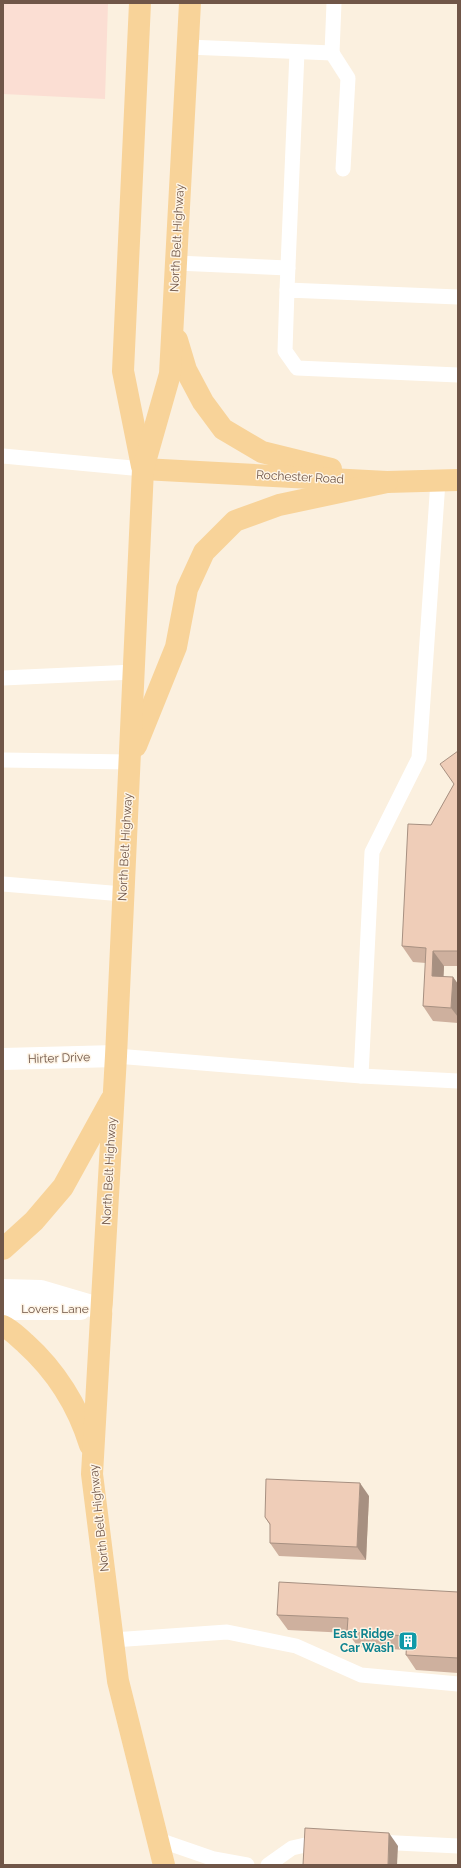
<svg xmlns="http://www.w3.org/2000/svg" width="461" height="1868" font-family="Raleway,sans-serif">
	<style>
		.commercial { fill: #fbded3 }
		.lines { fill: none; stroke-linecap: round; stroke-linejoin: round }
		.service { stroke: #fff; stroke-width: 15 }
		.minor { stroke: #fff; stroke-width: 22 }
		.tertiary { stroke: #fff; stroke-width: 22 }
		.primary { stroke: #f8d399; stroke-width: 22 }
		.wall { fill: #ceb09e }
		.shaded-wall { fill: #a79081 }
		.building { fill: #efcdb8; stroke: #a79081 }
		.labels { text-anchor: middle; stroke-width: 3; stroke-linejoin: round; paint-order: stroke }
		.street-label { font-size: 12px; fill: #705648; stroke: #fef4e5 }
		.culture-label { font-size: 12px; font-weight: bold; fill: #0d838f; stroke: #fef4e5; text-anchor: end }
	</style>
	<rect width="100%" height="100%" fill="#fbf0df"/>
	<path class="commercial" d="M3,3H108L105,99L3,94Z"/>
	<g class="lines">
		<g class="service">
			<path d="M187,47L332,53L334,3"/>
			<path d="M332,53L348,78L343,169"/>
			<path d="M176,263L288,268"/>
			<path d="M287,290L297,52"/>
			<path d="M458,297L287,290L285,351L297,368L458,375"/>
			<path d="M3,456L143,469"/>
			<path d="M3,678L134,672"/>
			<path d="M3,760L129,762"/>
			<path d="M3,884L123,894"/>
			<path d="M116,1056L361,1076L372,852L419,758L438,481"/>
			<path d="M361,1076L458,1081"/>
			<path d="M113,1640L227,1632L296,1646L361,1675L458,1684"/>
			<path d="M159,1840L214,1859L247,1865"/>
			<path d="M377,1842L458,1846"/>
			<path d="M268,1865L292,1848L323,1841"/>
		</g>
		<path class="minor" d="M3,1059L116,1056"/>
		<g class="tertiary">
			<path d="M3,1290L41,1291L102,1309"/>
			<path d="M3,1309H80"/>
		</g>
		<g class="primary">
			<path d="M140,3L123,371L142,466"/>
			<path d="M177,340L186,370L203,402L223,429L262,452L331,469"/>
			<path d="M143,469L387,482L458,480"/>
			<path d="M136,746L176,647L187,589L204,552L235,521L279,505L387,482"/>
			<path d="M3,1249L34,1221L63,1187L111,1100"/>
			<path d="M3,1326C12,1330 18,1337 25,1343C55,1370 78,1406 90,1445"/>
			<path d="M164,1865L118,1681L92,1474L116,1056L143,469L170,374L190,3"/>
		</g>
	</g>
	<g class="wall">
		<path d="M458,751V966H444L443,977H453L458,984V1023L433,1021L423,1006L426,963L413,962L402,946L431,825L454,784Z"/>
		<path d="M369,1496L366,1560L279,1556L270,1543V1525L265,1517Z"/>
		<path d="M458,1592V1673L416,1670L406,1655V1650L358,1647L348,1633L288,1630L277,1615Z"/>
	</g>
	<g class="shaded-wall">
		<path d="M433,951L444,966L443,992L432,976Z"/>
		<path d="M453,977L458,984V1017L451,1008Z"/>
		<path d="M360,1483L369,1496L366,1560L357,1547Z"/>
		<path d="M389,1833L398,1846L397,1865H388Z"/>
	</g>
	<g class="building">
		<path d="M458,751V951H433L432,976L453,977L451,1008L423,1006L426,948L402,946L408,824L431,825L454,784L440,764Z"/>
		<path d="M266,1479L360,1483L357,1547L270,1543V1524L265,1517Z"/>
		<path d="M279,1582L458,1592V1658L406,1655L407,1636L347,1632L348,1618L277,1615Z"/>
		<path d="M305,1828L389,1833L388,1865H303Z"/>
	</g>
	<defs>
		<symbol id="building-square" viewBox="-11 -11 22 22"><rect x="-9" y="-9" width="18" height="18" rx="4" fill="#0f9aa8" stroke="#fef4e5"/><path d="M-4-6H4V6H1V3H-1V6H-4ZM-2.5-4.3h1.7v1.8h-1.7ZM.8-4.3h1.7v1.8H.8ZM-2.5-1h1.7V.8h-1.7ZM.8-1h1.7V.8H.8Z" fill="#fff"/></symbol>
	</defs>
	<g fill-rule="evenodd">
		<use href="#building-square" x="397" y="1630" width="22" height="22"/>
	</g>
	<g class="labels">
		<g class="street-label">
			<text transform="translate(177 238) rotate(-87)" y="4">North Belt Highway</text>
			<text transform="translate(300 477) rotate(3)" y="4">Rochester Road</text>
			<text transform="translate(125 847) rotate(-87)" y="4">North Belt Highway</text>
			<text transform="translate(59 1058) rotate(-2)" y="4">Hirter Drive</text>
			<text transform="translate(109 1171) rotate(-87)" y="4">North Belt Highway</text>
			<text x="55" y="1313">Lovers Lane</text>
			<text transform="translate(99 1518) rotate(-96)" y="4">North Belt Highway</text>
		</g>
		<g class="culture-label">
			<text x="394" y="1638">East Ridge<tspan x="394" dy="14">Car Wash</tspan></text>
		</g>
	</g>
	<rect width="461" height="1868" fill="none" stroke="#705648" stroke-width="8"/>
</svg>
